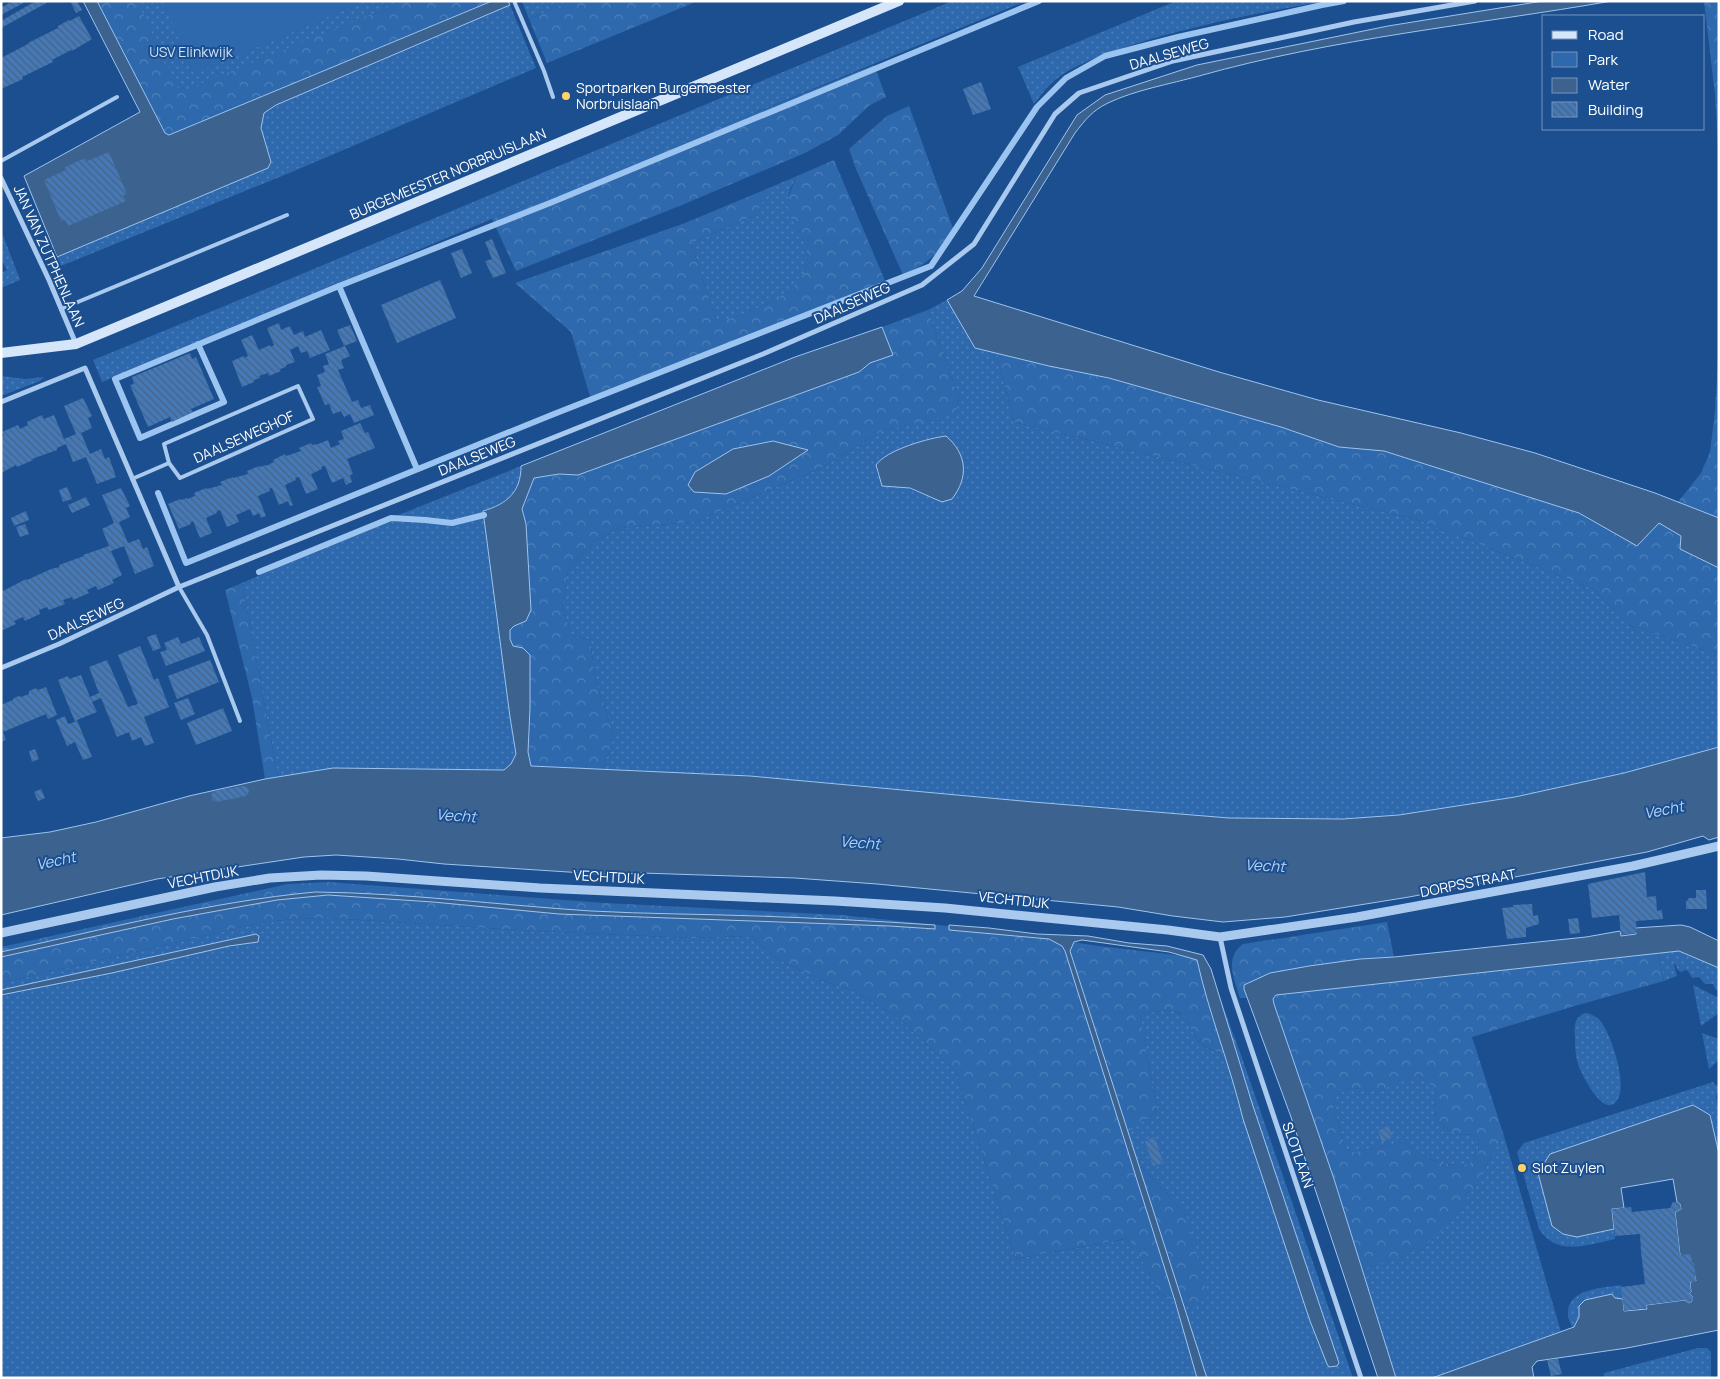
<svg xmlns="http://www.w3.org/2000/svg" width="1720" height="1379" font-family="Manrope,sans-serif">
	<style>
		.green { fill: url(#green-dots); fill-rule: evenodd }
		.forest { fill: url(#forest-crowns); fill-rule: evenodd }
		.pitch { fill: #2e69ad }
		.water { fill: #3c6290; stroke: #9cc4f0 }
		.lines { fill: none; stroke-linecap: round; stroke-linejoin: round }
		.stream { stroke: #9cc4f0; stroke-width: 6 }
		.building { fill: url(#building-back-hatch) }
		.service { stroke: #a9c9ee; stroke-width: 4 }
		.minor { stroke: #a9c9ee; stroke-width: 5 }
		.tertiary { stroke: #a9c9ee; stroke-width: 9 }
		.secondary { stroke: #d6e6fa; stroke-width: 10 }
		.poi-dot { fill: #ffd166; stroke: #1b4f8f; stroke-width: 2 }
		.labels { text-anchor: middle; stroke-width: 4; stroke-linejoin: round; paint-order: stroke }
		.park-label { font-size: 14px; fill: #cfe3fa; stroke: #1b4f8f }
		.street-label { font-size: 14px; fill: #fff; stroke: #1b4f8f }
		.poi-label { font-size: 14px; fill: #fff; stroke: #1b4f8f; text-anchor: start }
		.water-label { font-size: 15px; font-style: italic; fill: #b5d3f5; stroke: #1b4f8f }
	</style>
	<defs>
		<pattern id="green-dots" width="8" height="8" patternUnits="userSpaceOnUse" patternTransform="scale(1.25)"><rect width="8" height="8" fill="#2e69ad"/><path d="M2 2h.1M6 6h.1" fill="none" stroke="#4d80b9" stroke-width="1.8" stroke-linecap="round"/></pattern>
		<pattern id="forest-crowns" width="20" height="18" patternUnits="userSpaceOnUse" patternTransform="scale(1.25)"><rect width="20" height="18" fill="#2e69ad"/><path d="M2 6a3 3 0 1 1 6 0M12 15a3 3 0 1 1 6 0" fill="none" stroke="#4d80b9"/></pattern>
		<pattern id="building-back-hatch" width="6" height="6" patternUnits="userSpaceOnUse" patternTransform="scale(1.25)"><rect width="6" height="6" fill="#4478b7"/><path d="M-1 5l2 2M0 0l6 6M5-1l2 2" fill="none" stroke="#486282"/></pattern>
	</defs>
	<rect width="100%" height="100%" fill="#1b4f8f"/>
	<g class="green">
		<path d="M100,1H489L169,114Z"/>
		<path d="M522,1H571L529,19Z"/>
		<path d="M952,1H1026L660,152L492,219L102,382L93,360L273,286Z"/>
		<path d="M1176,1H1325C1258,13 1190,26 1126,47C1101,56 1074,64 1054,81C1046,87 1040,97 1034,104L1018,67Z"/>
		<path d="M510,5L536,68L287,174L61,266L57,257L268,168L271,162L261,128L264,113L276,105Z"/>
		<path d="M797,176C794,182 790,188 789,194C786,212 799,229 805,245C822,292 748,312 717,323L691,243L755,215L762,202L764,190Z"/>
		<path d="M1,230L20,280L1,288V273L7,270L1,259Z"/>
		<path d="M947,300L975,348L996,353L1014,422L1418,520L1593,589L1629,625L1719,655V747L1624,773L1515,797L1399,815L1343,819L1229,818L1033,802L750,776L602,770L610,750L614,734L596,683L590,640L572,635L562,608L568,570L596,540L619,528L694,522L821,468L882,431L955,413L959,399L928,310ZM934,438L954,443C967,463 966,480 952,499L925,495L878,476L876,465C885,451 918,443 934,438Z"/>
		<path d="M1,376L25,379L44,377L40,381L1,396Z"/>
		<path d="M521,466C521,492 507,503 483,511L510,717L516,754L511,764L504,770L500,771L333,768L278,777L242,583L391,518Z"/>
		<path d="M330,918L535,931L692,938L752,936L772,955L781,961L829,983L854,991L896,1016L956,1072L1016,1259L1131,1238L1159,1293L1179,1303L1193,1308L1186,1215L1122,1145L1126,1133L1157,1111L1140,1014C1149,1013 1167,1009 1174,1011C1188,1015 1190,1031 1198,1040C1209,1053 1225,1054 1241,1055L1353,1378H1V983L259,923L292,919Z"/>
		<path d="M1679,951L1719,968V991L1716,990L1713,984H1705L1699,977L1692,978L1688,971L1685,970L1681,972L1678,970L1675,964L1674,965L1677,976L1664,981L1658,952Z"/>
		<path d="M1693,985L1719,998V1013L1701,1026Z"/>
		<path d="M1586,1013C1593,1015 1598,1017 1602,1023C1612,1038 1627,1082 1618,1099C1605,1122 1581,1074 1578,1064C1575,1055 1575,1046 1575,1037C1574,1027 1574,1016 1586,1013Z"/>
		<path d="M1702,1033L1719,1039V1060L1709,1069Z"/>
		<path d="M1415,1077L1424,1079L1436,1089C1437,1098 1434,1109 1436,1117C1439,1125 1455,1134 1463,1135C1466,1135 1471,1134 1475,1134C1479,1140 1480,1149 1477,1156C1471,1171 1441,1164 1430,1159C1421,1155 1412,1147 1403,1142L1355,1152L1346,1150L1333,1105L1336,1097L1344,1090L1352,1088L1360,1089L1400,1082Z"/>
		<path d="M1713,1082L1719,1088L1716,1097L1719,1112V1154L1710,1115L1693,1105L1577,1237L1614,1229L1615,1239C1588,1245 1557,1257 1539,1229L1517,1152L1524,1143Z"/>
		<path d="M1504,1136L1561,1332L1432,1378H1396L1362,1269L1405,1255L1485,1168L1496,1146Z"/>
		<path d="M1621,1285L1623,1299L1615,1298L1579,1306V1317L1574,1327H1572C1570,1322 1567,1316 1568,1312C1569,1288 1604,1288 1621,1285Z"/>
		<path d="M1698,1348H1707L1711,1352V1378H1604V1373Z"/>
	</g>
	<g class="forest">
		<path d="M97,1H137L178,88L183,91L404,1H492L169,135L165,133Z"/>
		<path d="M571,1H698L547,63L529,19Z"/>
		<path d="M1704,1H1719V161L1715,95Z"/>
		<path d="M874,65L886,97L870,105L838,135L805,153L682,205L516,271L492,219Z"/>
		<path d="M909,106L954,231C938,253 928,264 903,275L856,169L849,149L887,116Z"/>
		<path d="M834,160L886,283L860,295L591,400L571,332L515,283L685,223L764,190L763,202L755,215L691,243L717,323C747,313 818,292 806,249C802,234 787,218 788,202C789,193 793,185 797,176Z"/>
		<path d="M928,310L959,399L955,414L882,431L821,468L694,522L619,528L596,540L568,570L562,608L572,635L590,640L596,683L614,734L610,750L602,770L531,766L528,752L530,708V655L523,648L513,646L510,639V630L514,626L520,624L526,524L522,509L534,478L559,474L578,475L858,372L870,363L892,355L882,327ZM772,441L807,450L733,449Z"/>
		<path d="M1719,344V518L1678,502L1701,473L1710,452L1715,411Z"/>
		<path d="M996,353L1109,378L1281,427L1339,447L1384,450L1579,513L1637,545L1659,523L1681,536L1706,562L1719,568V655L1629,625L1593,589L1418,520L1014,422Z"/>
		<path d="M242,583L278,777L265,779L252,698L225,590Z"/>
		<path d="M328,882L605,903L841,915L996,931L1099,946L1185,956L1197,960L1206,959L1241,1055C1225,1054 1210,1053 1198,1040C1190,1031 1188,1015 1175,1011C1167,1009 1149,1013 1140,1014L1157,1111L1127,1133L1122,1145L1186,1215L1208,1297L1193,1308L1179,1303L1159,1293L1130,1238L1016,1259L956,1072L896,1016L854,991L829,983L781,961L772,955L752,936L692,938L535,931L330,918L292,919L259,923L1,983V947L288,884Z"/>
		<path d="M1387,922L1394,957L1360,959L1270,973L1244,989L1248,998H1240C1234,978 1224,958 1243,944Z"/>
		<path d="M1658,952L1664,981L1578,1005L1472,1037L1504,1136C1492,1151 1485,1169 1475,1186C1461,1208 1443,1235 1420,1248C1402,1258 1381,1263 1362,1269L1334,1179L1274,1004L1273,999L1276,995ZM1415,1077L1424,1079L1436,1089C1437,1098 1434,1109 1436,1117C1439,1125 1455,1134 1463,1135C1466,1135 1471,1134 1475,1134C1479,1140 1480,1149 1477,1156C1471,1171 1441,1164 1430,1159C1421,1155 1412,1147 1403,1142L1355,1152L1346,1150L1333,1105L1336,1097L1344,1090L1352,1088L1378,1091Z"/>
	</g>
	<path class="pitch" d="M163,1H365L194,74Z"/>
	<g class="water">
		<path d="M83,1H97L165,133L169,135L492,1H508L510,5L276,105L264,113L261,128L271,162L268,168L57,257L24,176L140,112Z"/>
		<path d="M1543,1H1612C1474,25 1334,38 1199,76C1170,84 1135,90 1108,103C1093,110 1085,120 1075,133L974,296L1219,372L1318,400L1461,433L1535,453L1655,493L1719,518V568L1680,549L1681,536L1659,523L1637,546L1579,513L1384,451L1339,447L1281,427L1109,378L1049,366L975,348L947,300L962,291L982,268L1077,115L1105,95L1197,65L1388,26Z"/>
		<path d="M882,327L893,355L870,363L859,372L578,475L559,474L534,478L522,509L526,524L531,610L526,621L514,626L510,630V639L513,646L523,648L530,655V708L528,752L531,766L750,776L1033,802L1229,818L1343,819L1399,815L1515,797L1624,773L1719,747V837L1709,840L1703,836L1647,852L1409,897L1285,917L1223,922L1173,916L1118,907L877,884L795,878L641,873L615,875L444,864L398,859L336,855L304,857L157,879L1,915V838L50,832L96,822L189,796L265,779L333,768L504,770L511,764L516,754L510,717L483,511C507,504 521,492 521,466L795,357Z"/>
		<path d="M946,436C967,454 969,477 952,499L942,502L910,488L882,486L876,465C886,450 929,438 946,436Z"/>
		<path d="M773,441L808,450L769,476L726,494L694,492L688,485L695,472L733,449Z"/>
		<path d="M315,892C407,893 499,905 591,911C646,914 702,914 757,916C816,918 875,921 935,925V929L890,926L559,914L433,902L328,895L277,900L173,919L1,957V952C105,929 209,902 315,892Z"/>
		<path d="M949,925L989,928L1037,934L1088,936L1129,943L1167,946L1203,955L1211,969L1252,1103L1339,1363L1337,1366L1329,1367L1327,1364L1310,1321L1243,1119C1230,1065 1209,1014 1197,960L1169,952L1082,940L1074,942L1070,951L1207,1378H1197L1175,1301L1065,951L1062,946L1049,939L949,930Z"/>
		<path d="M1681,925L1690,927L1719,941V968L1679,951L1276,995L1273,999L1274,1004L1334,1179L1396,1378H1378L1291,1117L1244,989V985L1270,973L1309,966L1360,959L1394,957L1586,937L1620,931L1621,936L1636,934L1635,928Z"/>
		<path d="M256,934L259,936L258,942L229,946L112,973L1,995V990Z"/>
		<path d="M1693,1105L1710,1115L1719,1154V1330L1627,1348L1537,1361L1532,1367L1534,1378H1432L1574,1327L1579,1317V1306L1585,1300L1612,1294L1615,1298L1623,1299L1624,1311L1647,1309L1646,1305L1685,1300L1689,1303L1692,1301V1296L1689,1293L1691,1292L1690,1282L1696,1281L1692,1263L1680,1255L1675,1212L1681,1209L1680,1204L1677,1202L1673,1179L1621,1188L1624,1208L1612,1209L1614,1229L1577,1237L1563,1234L1552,1226L1538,1173L1550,1154Z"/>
	</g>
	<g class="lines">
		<g class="stream">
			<path d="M339,286L417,469"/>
			<path d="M198,344L224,402L140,438L115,379L339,286L550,203L1039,1"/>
			<path d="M158,493L186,563L554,414L931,266L1037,107L1066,78L1105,56L1178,37L1322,5L1344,1"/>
			<path d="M259,572L391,518L425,520L452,523L484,515"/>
		</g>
	</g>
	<g class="building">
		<path d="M13,1H27L1,15V8Z"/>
		<path d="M36,1H50L1,28V21Z"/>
		<path d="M70,1H77L82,10L76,13Z"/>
		<path d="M79,16L92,39L72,51L71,50L52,60L53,62L22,77L23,79L1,89V58L28,44V43L58,28V26L69,20L70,21Z"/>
		<path d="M981,82L991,109L973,115L963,89Z"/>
		<path d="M109,152L127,194L123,195L126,201L68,226L65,220L61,221L44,180L66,170L65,167L85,158L87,161Z"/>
		<path d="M492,239L506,273L493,278L485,261L492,259L485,242Z"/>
		<path d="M462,249L472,273L461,278L451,253Z"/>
		<path d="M440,280L456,318L397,343L381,305Z"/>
		<path d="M279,323L281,330L290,326L294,335L303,331L305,337L321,330L330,350L310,358L307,351L301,353L298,346L290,350L295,362L286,365V367L280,369L281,371L269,376L268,373L259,376L260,378L254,380V382L242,387L232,361L244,356V358L248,356L241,340L252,335L259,350L270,345L271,347L274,345L267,328Z"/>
		<path d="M350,325L357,341L344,346L337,330Z"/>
		<path d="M345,346L350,356L341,360L344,368L338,370L352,402L358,400L361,408L370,405L374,415L354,423L350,414L344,417L341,411L333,414L329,404L325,405L317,387L321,386L317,375L325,372L323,366L329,364L325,354Z"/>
		<path d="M190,353L192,359L196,357L214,399L191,409L193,412L172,422L170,417L148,427L130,385L134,384L132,377Z"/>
		<path d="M83,398L92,416L88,418L92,428L81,433L90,454L101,449L105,459L109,457L116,477L97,484L86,457L73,462L66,444L57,448V450L32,459L33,460L17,467L16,465L1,473V437L4,436L2,432L18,425L20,429L28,425L27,422L42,415L44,419L54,415L64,439L76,434L64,406Z"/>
		<path d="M360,423L365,433L368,432L375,448L347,459L353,474L350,475L352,482L346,485L343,478L332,483L325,466L321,467L322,469L311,474L318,489L306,494L299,477L295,478L296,480L285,485L293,505L290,506L288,501L279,505L272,488L269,489L270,491L258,496L266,516L261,518L259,513L253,516L250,509L236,515L239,522L227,527L220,510L216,512L217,513L206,518L212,533L200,538L193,521L190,523L191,524L179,529L168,504L180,499L181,500L187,498V499L195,496L194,493L206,488L207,489L222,485L220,482L233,477V478L248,474L247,471L259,466V467L266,465V466L274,462L273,460L285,454L286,456L301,451L299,448L311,443L312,445L318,444L328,440L331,448L340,444L338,441L344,439L341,431Z"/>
		<path d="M67,487L72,499L63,502L59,490Z"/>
		<path d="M121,488L130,506L126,508L130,517L119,522L128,543L139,539L143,549L147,547L154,566L135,574L124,546L111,551L122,575L112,580L114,583L98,590L96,586L87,590L89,593L73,600L72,597L63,600L65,604L49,610L47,607L39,610L40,614L25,621L23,617L14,621L16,624L1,631V588L3,591L26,579L27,580L51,569L60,567L59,565L84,556L83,555L109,546L102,529L114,523L102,495Z"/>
		<path d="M86,497L90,505L72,513L68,505Z"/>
		<path d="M26,511L29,520L14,526L11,518Z"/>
		<path d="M25,524L29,534L20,537L16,527Z"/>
		<path d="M156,634L161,648L153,651L147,637Z"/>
		<path d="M178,637L181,644L199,637L205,651L166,666L160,652L167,650L164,643Z"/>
		<path d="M140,646L154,680L158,678L169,707L144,717L154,743L145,746L141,737L132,741L129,732L117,737L101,698L92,702L97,712L77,720L92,757L83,760L75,742L67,746L56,720L65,716L68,724L75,722L58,680L68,676L69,679L81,675L90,697L99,693L89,667L107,660L128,707L138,704L118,655Z"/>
		<path d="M210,660L219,682L177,699L168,676Z"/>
		<path d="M46,687L57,715L48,719L46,714L3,732L6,740L1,742V703L3,704L13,700L14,698L19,696L21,697L29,694V691L36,688L38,690Z"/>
		<path d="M188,698L195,714L181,720L174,703Z"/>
		<path d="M223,708L232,731L196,745L187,723Z"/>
		<path d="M35,749L39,759L32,762L29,751Z"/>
		<path d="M244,786L248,788L249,792L246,796L216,802L212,800L211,795L214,791Z"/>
		<path d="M41,789L45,798L38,801L34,792Z"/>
		<path d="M1645,872L1647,897L1656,896L1657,911L1662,910L1663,919L1636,921L1637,933L1621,935L1619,915L1592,918L1588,884Z"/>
		<path d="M1696,890H1706L1707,909H1686V902L1689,898H1696Z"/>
		<path d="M1532,904L1533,916L1538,915L1539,924L1526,928V937L1507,939L1502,908L1513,907V905Z"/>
		<path d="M1578,918L1580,933L1570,934L1568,919Z"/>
		<path d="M1388,1126L1393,1137L1382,1142L1378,1131Z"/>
		<path d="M1155,1137L1163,1163L1153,1166L1145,1141Z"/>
		<path d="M1673,1202H1677L1680,1204L1681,1209L1675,1212L1680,1255L1691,1254L1692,1263H1694L1696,1282H1690L1691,1292L1689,1293L1692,1296L1693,1300L1689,1303L1685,1300L1646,1305L1647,1308L1624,1311L1621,1287L1645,1284L1641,1252L1640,1234L1615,1236L1612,1209L1631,1207L1632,1212L1670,1208Z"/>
		<path d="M1558,1359L1562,1374L1551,1376L1547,1360Z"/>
	</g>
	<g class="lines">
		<g class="service">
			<path d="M514,1L544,71L553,97"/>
			<path d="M1,161L117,97"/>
			<path d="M61,309L287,215"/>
			<path d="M132,479L169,463L164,444L298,386L313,419L180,478L169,463"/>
			<path d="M179,587L207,635L240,721"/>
		</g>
		<g class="minor">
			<path d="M1,178L49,280L76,344"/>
			<path d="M1,402L85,368L179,587"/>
			<path d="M1,668L59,644L179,587L763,354L922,285L974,244L1055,114L1079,93L1173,61L1354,22L1475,1"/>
			<path d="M1220,937L1231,988L1361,1378"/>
		</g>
		<path class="tertiary" d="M1,933L215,887L270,878L321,875L366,876L540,888L835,901L945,908L1168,930L1220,937L1357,917L1633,866L1719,846"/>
		<path class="secondary" d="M1,353L76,344L899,1"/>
	</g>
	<g class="poi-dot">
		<circle cx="566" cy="96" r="5"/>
		<circle cx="1522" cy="1168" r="5"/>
	</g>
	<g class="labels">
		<g class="park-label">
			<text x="191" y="57">USV Elinkwijk</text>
		</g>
		<g class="street-label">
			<text transform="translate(1169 54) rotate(-16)" y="5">DAALSEWEG</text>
			<text transform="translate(448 174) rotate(-23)" y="5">BURGEMEESTER NORBRUISLAAN</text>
			<text transform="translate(49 256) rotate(66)" y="5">JAN VAN ZUTPHENLAAN</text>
			<text transform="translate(852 303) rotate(-24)" y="5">DAALSEWEG</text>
			<text transform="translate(244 437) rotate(-24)" y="5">DAALSEWEGHOF</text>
			<text transform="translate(477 456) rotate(-22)" y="5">DAALSEWEG</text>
			<text transform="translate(86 619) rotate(-25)" y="5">DAALSEWEG</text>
			<text transform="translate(203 877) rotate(-11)" y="5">VECHTDIJK</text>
			<text transform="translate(609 877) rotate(3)" y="5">VECHTDIJK</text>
			<text transform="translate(1468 883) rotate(-11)" y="5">DORPSSTRAAT</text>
			<text transform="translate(1014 900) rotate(6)" y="5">VECHTDIJK</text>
			<text transform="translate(1298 1155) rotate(71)" y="5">SLOTLAAN</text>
		</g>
		<g class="poi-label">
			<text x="576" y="93">Sportparken Burgemeester<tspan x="576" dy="16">Norbruislaan</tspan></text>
			<text x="1532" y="1173">Slot Zuylen</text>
		</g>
		<g class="water-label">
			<text transform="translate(1664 810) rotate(-11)" y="5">Vecht</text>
			<text transform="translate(456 816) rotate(4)" y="5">Vecht</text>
			<text transform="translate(860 843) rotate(4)" y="5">Vecht</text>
			<text transform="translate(56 861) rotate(-12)" y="5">Vecht</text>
			<text transform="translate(1265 866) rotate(3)" y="5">Vecht</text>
		</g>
	</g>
	<rect width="1720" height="1379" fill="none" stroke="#ffffff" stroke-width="5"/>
	<rect x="1542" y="15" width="162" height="115" fill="#1b4f8f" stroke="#7695bc"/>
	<rect x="1552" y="31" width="25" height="8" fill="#d6e6fa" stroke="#7695bc"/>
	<text x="1588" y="40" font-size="15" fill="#ffffff">Road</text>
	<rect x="1552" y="52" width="25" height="15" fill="#2e69ad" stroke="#7695bc"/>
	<text x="1588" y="65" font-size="15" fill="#ffffff">Park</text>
	<rect x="1552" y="78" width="25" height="15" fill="#3c6290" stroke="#7695bc"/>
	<text x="1588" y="90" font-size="15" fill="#ffffff">Water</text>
	<rect x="1552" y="102" width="25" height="15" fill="url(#building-back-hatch)" stroke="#7695bc"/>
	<text x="1588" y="115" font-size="15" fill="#ffffff">Building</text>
</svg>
